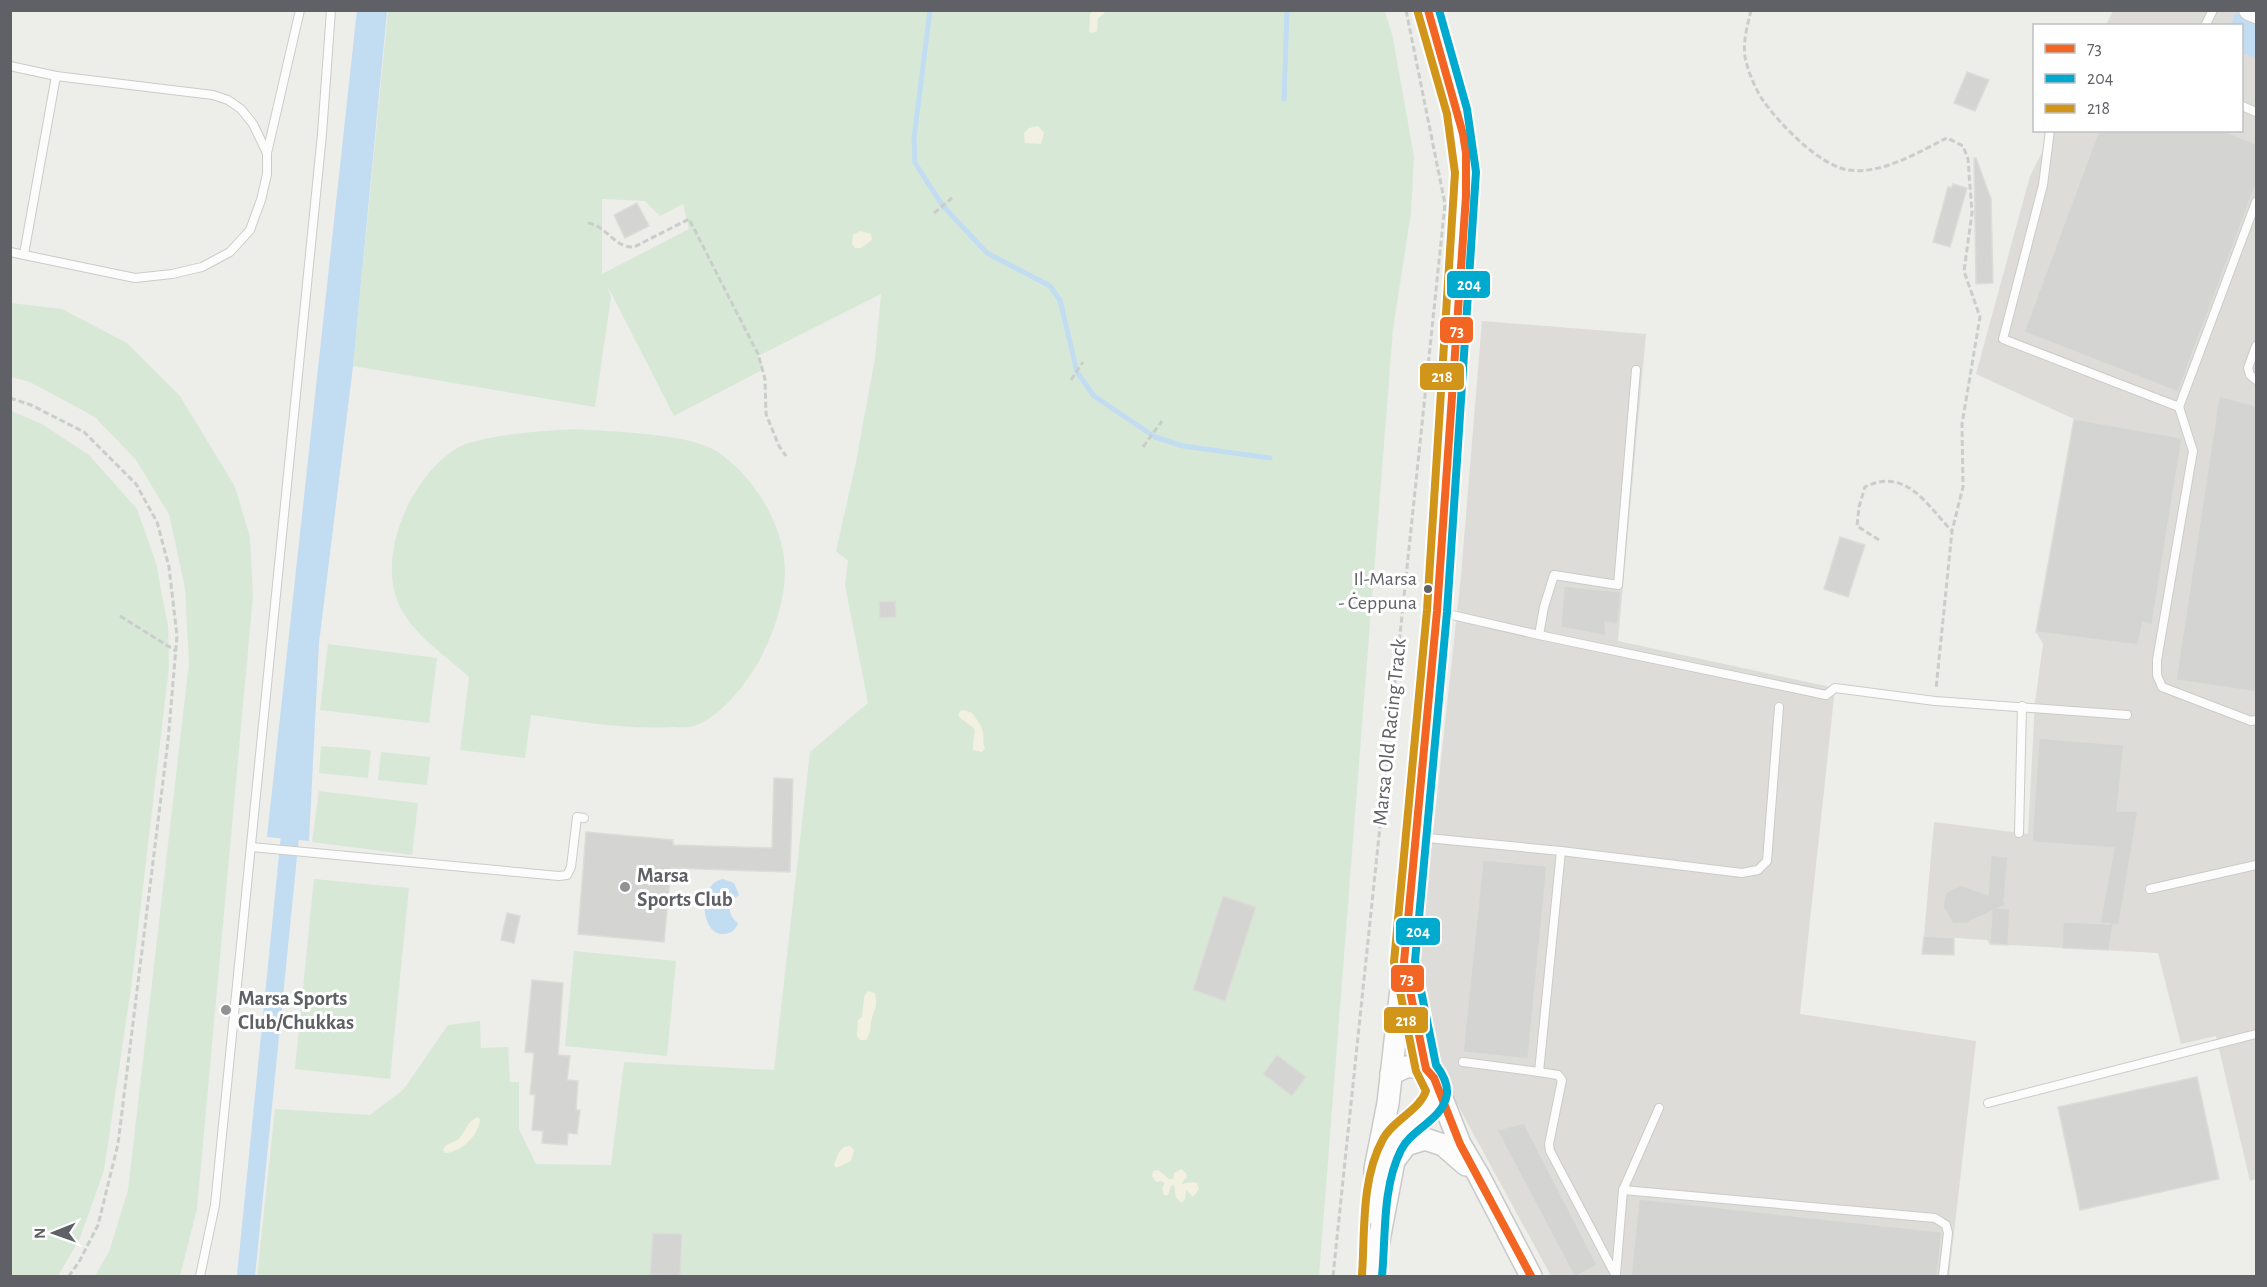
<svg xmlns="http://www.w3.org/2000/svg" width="2267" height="1287" font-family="'Alegreya Sans',sans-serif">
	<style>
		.industrial { fill: #dddcd9 }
		.green { fill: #d8e8d7; fill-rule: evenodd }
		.sand { fill: #f2f0e1 }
		.water { fill: #c2dcf2 }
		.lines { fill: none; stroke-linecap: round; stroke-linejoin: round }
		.stream { stroke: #c2dcf2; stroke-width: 5 }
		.canal { stroke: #c2dcf2; stroke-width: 18 }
		.building { fill: #d4d4d2; stroke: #dcdcd8; stroke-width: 1.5 }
		.service-casing { stroke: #cbcbca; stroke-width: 10 }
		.tertiary-casing { stroke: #cbcbca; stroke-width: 22 }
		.secondary-casing { stroke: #c9c9ca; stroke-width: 24 }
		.path { stroke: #cacecb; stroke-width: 3; stroke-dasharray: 6 3; stroke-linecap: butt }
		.service { stroke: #fcfcfc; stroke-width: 8 }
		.tertiary { stroke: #fcfcfc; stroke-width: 20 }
		.secondary { stroke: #fcfcfc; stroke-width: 21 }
		.bus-1-casing { stroke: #fff; stroke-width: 12 }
		.bus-2-casing { stroke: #fff; stroke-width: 12 }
		.bus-3-casing { stroke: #fff; stroke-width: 12 }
		.bus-1 { stroke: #f26522; stroke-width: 8 }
		.bus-2 { stroke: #00a9ce; stroke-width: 8 }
		.bus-3 { stroke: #d1951a; stroke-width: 8 }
		.bus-dot { fill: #5f6166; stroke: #fff; stroke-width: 2 }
		.poi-dot { fill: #919294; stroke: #fff; stroke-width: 2 }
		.labels { text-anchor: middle; stroke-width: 6; stroke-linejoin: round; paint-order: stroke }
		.bus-label { font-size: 20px; fill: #5f6166; stroke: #fff; text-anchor: end }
		.street-label { font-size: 21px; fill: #5f6166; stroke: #fff }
		.poi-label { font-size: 21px; font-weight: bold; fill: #5f6166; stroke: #fff; text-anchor: start }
		.line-badge { stroke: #fff; stroke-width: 2 }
		.badge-label { font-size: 16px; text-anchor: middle; font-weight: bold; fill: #fff }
	</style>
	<rect width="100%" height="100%" fill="#edede9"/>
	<g class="industrial">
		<path d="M2113,11H2256V1179L2250,1181L2216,1036L2181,1044L2158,953L1990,944L1987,940L1924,936L1934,822L2028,834L2035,702L2043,644L2036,632L2074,419L1976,374L2030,176L2053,131L2242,130V26L2106,25Z"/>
		<path d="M1482,321L1646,334L1618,641L1835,688L1800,1014L1976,1041L1949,1276H1551L1437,1067L1418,972L1461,576Z"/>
	</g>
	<g class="green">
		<path d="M388,11H1385L1393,38L1414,157L1411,213L1393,329L1319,1276H257L275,1109L370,1115L403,1090L448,1025L480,1021L481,1048L508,1047L510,1082H519V1129L536,1164L611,1165L624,1062L774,1070L810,752L868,703L845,585L848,561L836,551L856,462L875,358L881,294L758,356L764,369L674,416L607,285L611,297L595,407L353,366ZM602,199L645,201L660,216L683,204L689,229L602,274Z"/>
		<path d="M11,303L62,309L127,343L180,396L235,487L250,537L253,596L197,1209L180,1276H95L109,1252L128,1190L189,663L185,588L169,514L136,460L95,417L30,382L11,377Z"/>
		<path d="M11,411L42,424L89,455L137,509L156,563L168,626L169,667L131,988L104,1170L80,1238L58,1276H11Z"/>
		<path d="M576,429C613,432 689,433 718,452C755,478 785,526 785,572C785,609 764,661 740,689C730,702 711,721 694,726C688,728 678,727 672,727C624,730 578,721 531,715L525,758L460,750L469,677C444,654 407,631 396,597C379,546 416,468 463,445C470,442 478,441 485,439C515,432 545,431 576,429Z"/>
		<path d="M328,644L437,658L429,723L320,710Z"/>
		<path d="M321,746L371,750L368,778L319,773Z"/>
		<path d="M381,752L430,757L427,785L378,780Z"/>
		<path d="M319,791L418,803L412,855L312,842Z"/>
		<path d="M314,879L409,888L390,1079L295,1069Z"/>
		<path d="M574,951L676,961L667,1056L565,1046Z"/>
	</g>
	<g class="sand">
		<path d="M1092,11H1102L1105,13L1098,18L1097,31L1092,33L1089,32L1090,15Z"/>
		<path d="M1038,126L1044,133L1041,144L1025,143L1024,133L1029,128Z"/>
		<path d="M860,231L871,234L872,240L861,248H855L852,244L853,235Z"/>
		<path d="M964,710L972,713C976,719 982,725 983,732C984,739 982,742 985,748L982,752L973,750C974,721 982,736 958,716L960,711Z"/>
		<path d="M868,991L875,993C878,1011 874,1007 871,1022C870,1030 871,1033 866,1040H860L857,1036L858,1020L862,1017L864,997Z"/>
		<path d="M477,1117L480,1119C479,1135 462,1152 445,1153L443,1150L445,1146L459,1139L470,1122Z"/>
		<path d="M850,1146L854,1150L851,1161L836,1168L834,1165L839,1152L844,1147Z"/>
		<path d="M1181,1169L1186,1173L1187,1177L1182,1182V1184L1193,1182L1197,1183L1199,1189L1193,1197L1186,1190L1185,1199L1182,1203L1176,1198L1174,1185L1171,1186L1168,1195H1164L1162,1188L1165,1183L1161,1181L1156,1182L1152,1176L1153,1171L1158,1170L1169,1179H1173L1174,1173Z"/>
	</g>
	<g class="water">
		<path d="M357,10L387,11L353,366L319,643L309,841L267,837Z"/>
		<path d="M2235,13L2256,21V58L2242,53V26H2231Z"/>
		<path d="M723,879L734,883L739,895C727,902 727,915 738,923C736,929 732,933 725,934C700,937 697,883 723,879Z"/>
	</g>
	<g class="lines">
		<g class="stream">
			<path d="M930,10L914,138L915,163L943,206L987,253L1050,286L1060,300L1077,372L1094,396L1155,437L1183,446L1270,458"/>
			<path d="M1284,99L1287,10"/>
		</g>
		<path class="canal" d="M246,1276L292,816"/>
	</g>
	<g class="building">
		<path d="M1967,72L1989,80L1975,111L1954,103Z"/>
		<path d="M2099,130H2222L2256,144V184L2178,392L2024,332Z"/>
		<path d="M1974,158H1976L1991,199L1993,283L1976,284Z"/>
		<path d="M1953,184L1967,188L1950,247L1933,242L1948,187L1951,188Z"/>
		<path d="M637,203L649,226L625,238L614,215Z"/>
		<path d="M2219,396L2256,406V692L2176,680Z"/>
		<path d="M2074,419L2182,438L2152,625L2143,622L2138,645L2036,632Z"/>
		<path d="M1840,537L1865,545L1848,597L1824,589Z"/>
		<path d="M1564,586L1621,592L1618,624L1605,622L1606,636L1561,627Z"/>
		<path d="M895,601L896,617L880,618L879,602Z"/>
		<path d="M2039,738L2124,745L2117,811H2138L2119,925H2113L2109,950L2062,948L2063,922L2111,924L2100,923L2114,848L2032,842Z"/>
		<path d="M774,778L793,779L790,872L671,868L664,942L578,934L586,832L673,840V845L772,848Z"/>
		<path d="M1991,855L2008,857L2004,902L2008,904L1999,908L2010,909L2008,945L1990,944L1992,911L1967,923L1953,924L1943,907L1945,894L1950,890L1961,885L1988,895Z"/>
		<path d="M1483,860L1547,866L1528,1059L1463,1052Z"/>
		<path d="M1223,896L1256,907L1225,1001L1193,990Z"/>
		<path d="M507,913L520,916L514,943L501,940Z"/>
		<path d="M1924,936L1954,938V955L1922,954Z"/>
		<path d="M532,980L563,983L558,1055L570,1056L567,1080L578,1081L576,1110H580L577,1134L568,1133L567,1145L542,1143L543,1131L532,1130L535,1095L530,1094L534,1053L525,1052Z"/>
		<path d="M1277,1055L1306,1077L1292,1096L1263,1074Z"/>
		<path d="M2197,1077L2219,1179L2080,1210L2058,1107Z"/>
		<path d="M1524,1123L1597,1265L1577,1276H1574L1497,1130Z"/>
		<path d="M1639,1199L1942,1232L1937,1276H1631Z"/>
		<path d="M653,1233L682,1234L680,1276L650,1275Z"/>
	</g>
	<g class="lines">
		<defs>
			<g id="service">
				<path d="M2205,26L2213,10"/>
				<path d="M10,66L56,76L213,95L228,100L241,109L253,124L267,153V174L261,200L250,230L230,252L202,267L172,274L135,278L10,252"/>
				<path d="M2242,106L2256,112"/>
				<path d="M2050,130L2043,185L2003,339L2179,407L2193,451L2157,660V675L2162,687L2251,721L2256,720"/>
				<path d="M267,153L300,10"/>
				<path d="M24,254L56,76"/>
				<path d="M2256,346L2248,368L2250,375L2256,380"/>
				<path d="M2179,407L2256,202"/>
				<path d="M1439,612L1539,635L1826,695L1835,688L1935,701L2127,715"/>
				<path d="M1539,635L1544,607L1554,575L1618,585L1636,370"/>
				<path d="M2019,833L2022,706"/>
				<path d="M1417,837L1561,851L1742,873L1758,870L1767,861L1779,707"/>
				<path d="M251,847L559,876L567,875L571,867L577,817L584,818"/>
				<path d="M2150,889L2256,865"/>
				<path d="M1463,1062L1539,1072L1561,851"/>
				<path d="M1539,1072L1558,1075L1562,1080L1549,1144L1550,1151L1616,1276"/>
				<path d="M1988,1103L2256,1034"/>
				<path d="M1623,1190L1935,1218L1946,1225L1948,1233L1943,1276"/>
				<path d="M1616,1274L1623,1190L1659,1108"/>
				<path d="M200,1276L215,1205L322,134L331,10"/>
			</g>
			<path id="tertiary" d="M2249,10L2256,13"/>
			<g id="secondary">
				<path d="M1408,983L1426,1069"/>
				<path d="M1391,1074L1406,1067H1414L1426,1069L1434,1078L1460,1144L1479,1176L1531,1276"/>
				<path d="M1388,1155C1392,1143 1399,1132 1408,1123C1424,1108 1431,1114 1438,1088"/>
				<path d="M1377,1215L1375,1169L1388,1103L1404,962L1437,611L1466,196V153L1463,134L1428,10"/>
				<path d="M1373,1272L1394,1161L1406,1145L1425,1139L1443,1145L1466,1165"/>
			</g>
		</defs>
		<use href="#service" class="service-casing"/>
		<use href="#tertiary" class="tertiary-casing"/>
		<use href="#secondary" class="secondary-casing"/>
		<g class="path">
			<path d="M1751,10C1747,28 1741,47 1747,65C1750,76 1757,92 1764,102C1781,125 1819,165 1848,170C1882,175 1918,152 1947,138L1963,146L1968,159L1972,213L1964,271L1980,317L1962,424L1963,487L1952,531L1936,689"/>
			<path d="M934,213L952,198"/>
			<path d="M588,223C607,226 614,248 634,247L689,219L758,354L765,379L766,414L779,446L786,456"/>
			<path d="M1071,380L1083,362"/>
			<path d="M10,398L31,405L84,432L136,484L157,522L169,567L177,636L168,741L118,1144L98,1225L79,1262L69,1276"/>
			<path d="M1143,447L1162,421"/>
			<path d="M1879,540L1857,526L1859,507L1865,487C1906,467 1926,504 1952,531"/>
			<path d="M120,616L176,651"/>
			<path d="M1333,1276L1445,204L1406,10"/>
		</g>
		<use href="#service" class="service"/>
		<use href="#tertiary" class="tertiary"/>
		<use href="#secondary" class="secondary"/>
		<defs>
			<path id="bus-1" d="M1428,10L1463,134L1466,153V196L1437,611L1404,962L1426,1069L1434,1078L1460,1144L1531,1276"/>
			<path id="bus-2" d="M1382,1276C1386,1235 1382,1188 1401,1150C1412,1128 1443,1120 1447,1094C1448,1083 1442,1073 1436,1065L1415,961L1447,612L1476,172L1467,109L1439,10"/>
			<path id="bus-3" d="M1362,1275C1365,1231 1361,1179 1383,1139C1393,1120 1419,1111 1426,1091L1416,1071L1394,962L1427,610L1455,173L1447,114L1418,13"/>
		</defs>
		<use href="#bus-1" class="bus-1-casing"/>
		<use href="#bus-2" class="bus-2-casing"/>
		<use href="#bus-3" class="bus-3-casing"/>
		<use href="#bus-1" class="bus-1"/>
		<use href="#bus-2" class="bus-2"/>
		<use href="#bus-3" class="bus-3"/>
	</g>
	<circle class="bus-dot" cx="1428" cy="589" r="5"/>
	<g class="poi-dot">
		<circle cx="625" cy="887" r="6"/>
		<circle cx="226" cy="1010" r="6"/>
	</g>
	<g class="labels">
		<g class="bus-label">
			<text x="1417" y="585">Il-Marsa<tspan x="1417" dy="24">- Ċeppuna</tspan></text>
		</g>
		<g class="street-label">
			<text transform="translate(1389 732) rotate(-84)" y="7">Marsa Old Racing Track</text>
		</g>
		<g class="poi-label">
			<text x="637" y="882">Marsa<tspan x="637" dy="24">Sports Club</tspan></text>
			<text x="238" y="1005">Marsa Sports<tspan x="238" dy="24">Club/Chukkas</tspan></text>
		</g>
	</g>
	<g class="line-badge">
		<rect x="1446" y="270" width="45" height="29" rx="6" fill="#00a9ce"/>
		<rect x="1439" y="316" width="35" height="28" rx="6" fill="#f26522"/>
		<rect x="1419" y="362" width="46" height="29" rx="6" fill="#d1951a"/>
		<rect x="1395" y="917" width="46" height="29" rx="6" fill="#00a9ce"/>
		<rect x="1390" y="964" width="35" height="29" rx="6" fill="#f26522"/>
		<rect x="1383" y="1006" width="46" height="28" rx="6" fill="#d1951a"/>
	</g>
	<g class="badge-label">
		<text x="1469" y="290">204</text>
		<text x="1457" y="336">73</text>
		<text x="1442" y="382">218</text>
		<text x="1418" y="937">204</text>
		<text x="1407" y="984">73</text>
		<text x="1406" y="1026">218</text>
	</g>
	<rect width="2267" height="1287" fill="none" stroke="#5f6166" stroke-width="24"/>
	<rect x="2033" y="24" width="210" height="108" fill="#ffffff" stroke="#bfc0c2" stroke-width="1.5"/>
	<rect x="2045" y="44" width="30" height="9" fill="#f26522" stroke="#bfc0c2" stroke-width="1.5"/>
	<text x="2087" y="54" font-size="18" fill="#5f6166">73</text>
	<rect x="2045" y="74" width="30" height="9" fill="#00a9ce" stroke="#bfc0c2" stroke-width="1.5"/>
	<text x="2087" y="84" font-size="18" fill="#5f6166">204</text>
	<rect x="2045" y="104" width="30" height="9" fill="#d1951a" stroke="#bfc0c2" stroke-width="1.5"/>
	<text x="2087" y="114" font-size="18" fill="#5f6166">218</text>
	<g transform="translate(54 1233) rotate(269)" stroke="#ffffff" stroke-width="4.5" paint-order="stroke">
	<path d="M0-4.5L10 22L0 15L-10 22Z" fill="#5f6166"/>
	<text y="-9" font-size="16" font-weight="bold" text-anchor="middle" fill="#5f6166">N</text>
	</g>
</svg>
